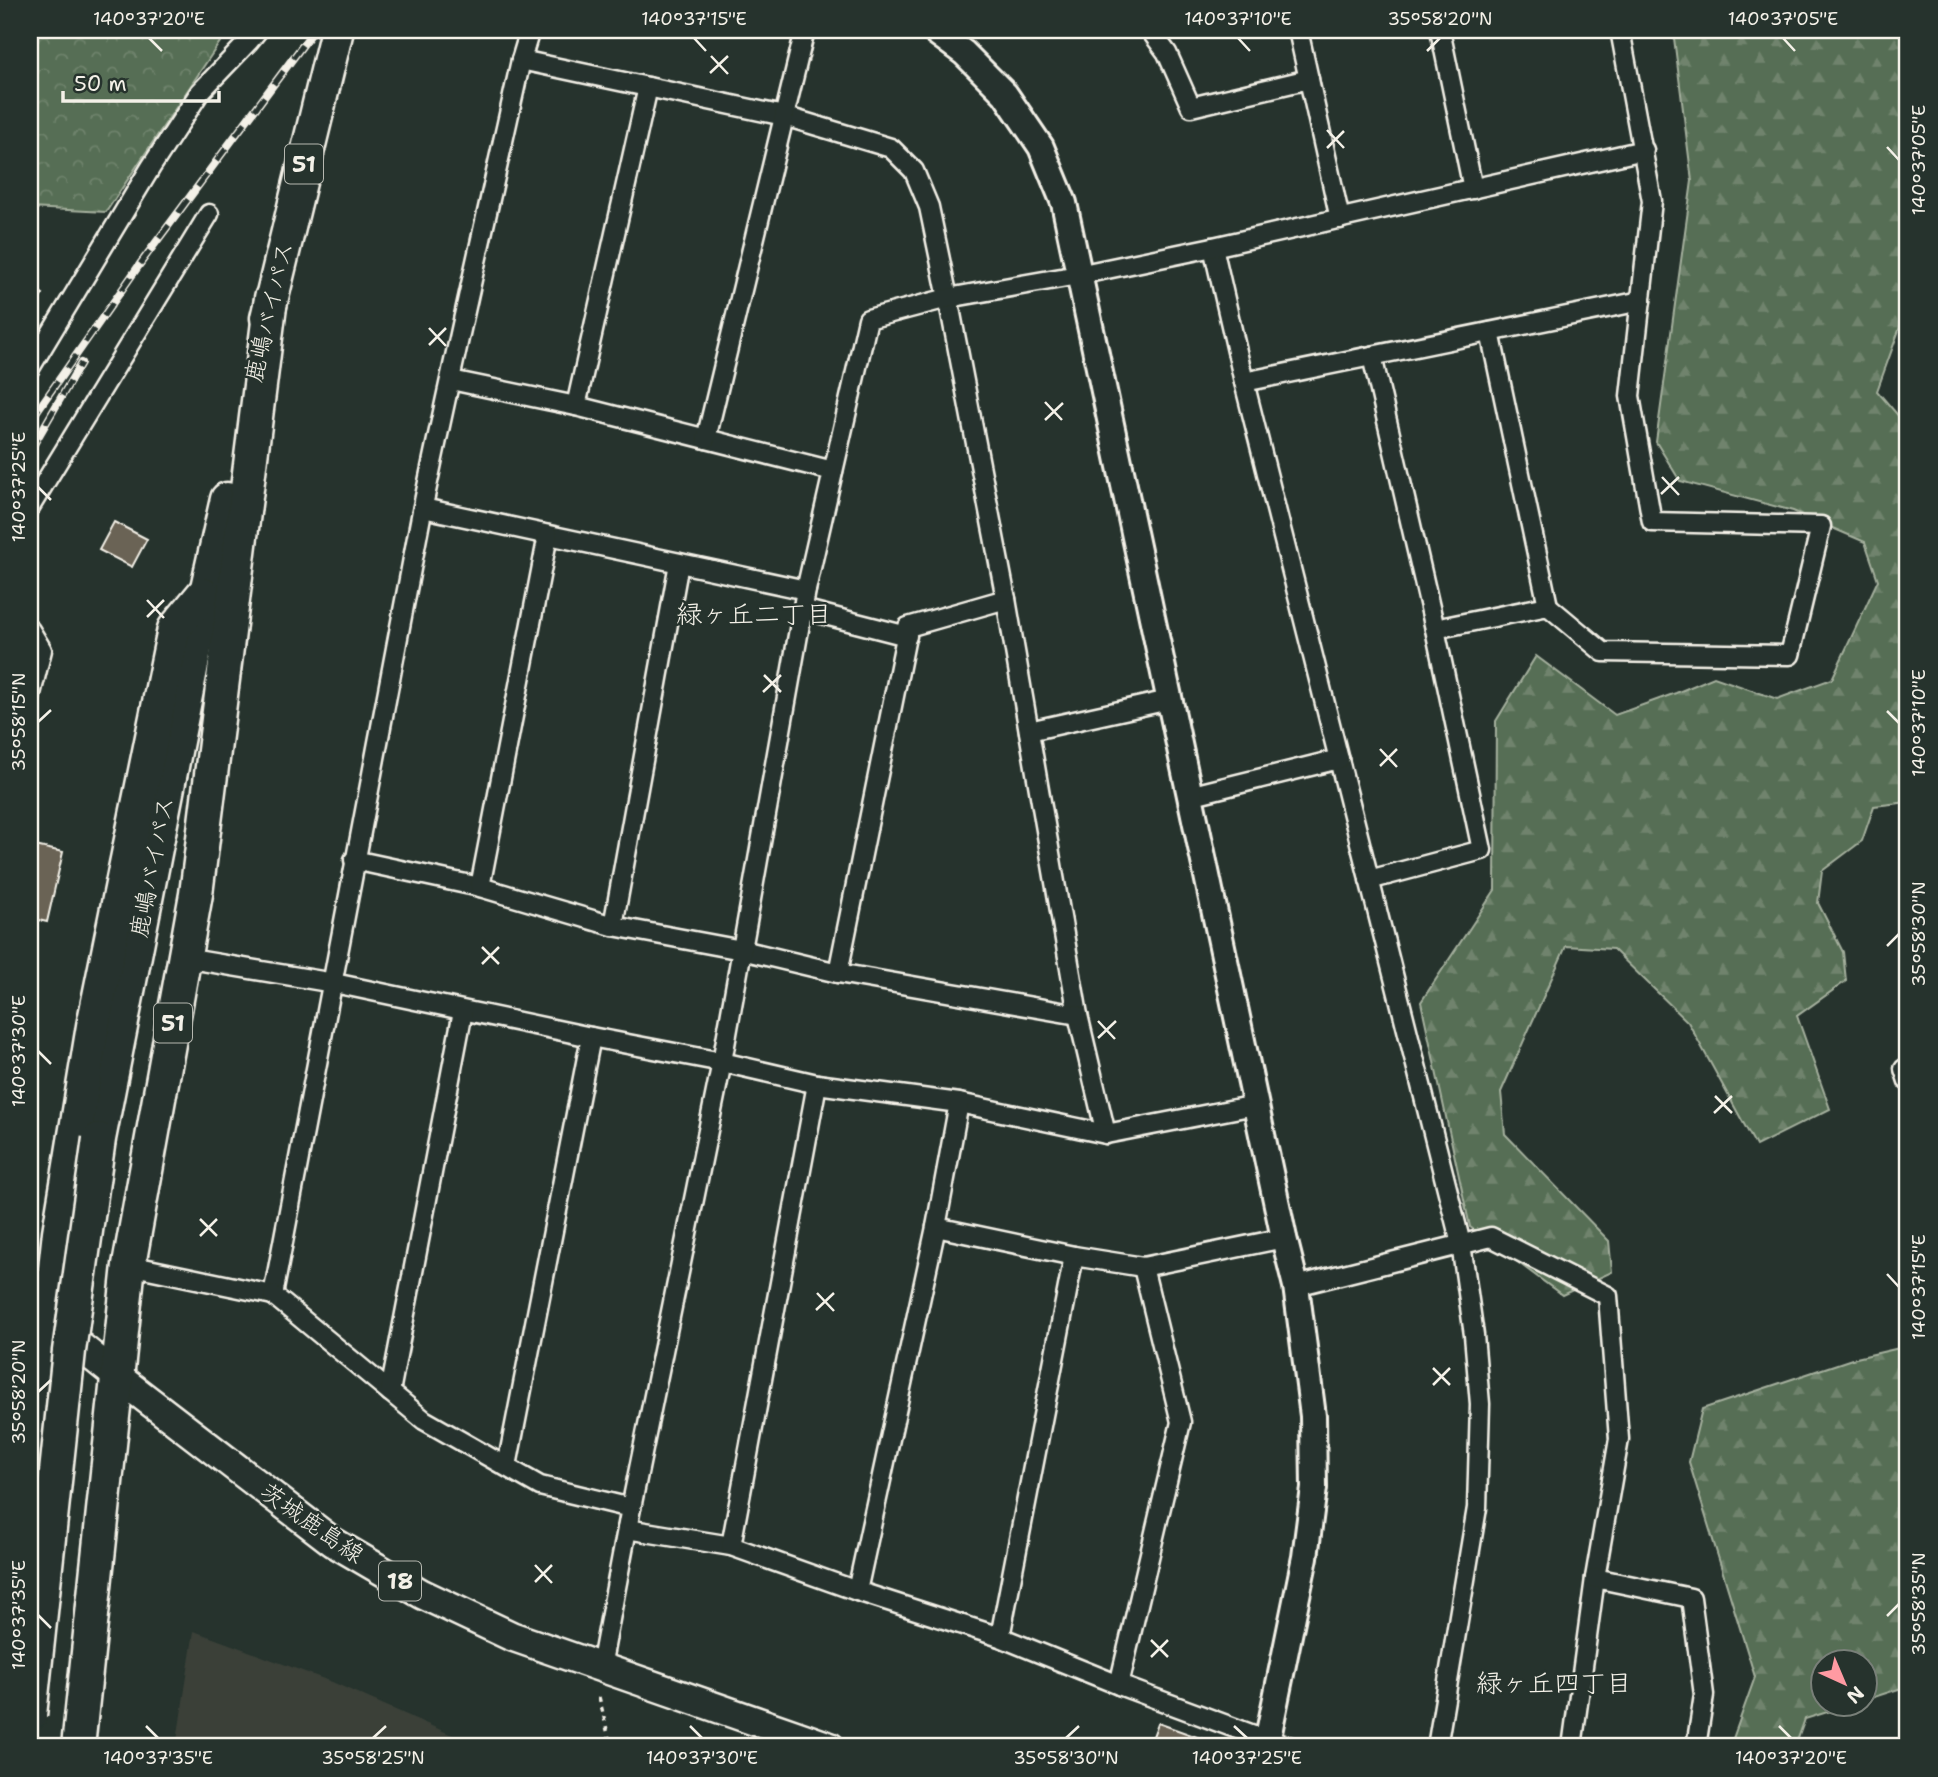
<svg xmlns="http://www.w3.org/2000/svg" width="1938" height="1777" font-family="'Shantell Sans','Klee One',sans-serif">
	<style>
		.built { fill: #3b4139 }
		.forest { fill: url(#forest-firs); stroke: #a5b09e; stroke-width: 2 }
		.park { fill: url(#park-crowns); stroke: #a5b09e; stroke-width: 2 }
		.building { fill: #6b6354; stroke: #f4f1e8; stroke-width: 2 }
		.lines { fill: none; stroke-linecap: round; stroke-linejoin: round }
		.street-casing { stroke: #f4f1e8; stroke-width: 23 }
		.secondary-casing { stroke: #f4f1e8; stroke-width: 30 }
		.primary-casing { stroke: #f4f1e8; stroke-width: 33 }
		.highway-casing { stroke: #f4f1e8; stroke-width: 37 }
		.path { stroke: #f4f1e8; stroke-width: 3.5; stroke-dasharray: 5 5; stroke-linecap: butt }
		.street { stroke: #26332d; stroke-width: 18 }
		.secondary { stroke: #26332d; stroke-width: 24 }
		.primary { stroke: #26332d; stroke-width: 28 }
		.highway { stroke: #26332d; stroke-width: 32 }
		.rail-casing { stroke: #f4f1e8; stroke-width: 8 }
		.rail { stroke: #26332d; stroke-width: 5; stroke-dasharray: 16; stroke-linecap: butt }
		.highway-bridge-casing { stroke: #f4f1e8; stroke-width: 37; stroke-linecap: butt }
		.highway-bridge { stroke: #26332d; stroke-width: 32 }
		.ticks { fill: none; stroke: #f4f1e8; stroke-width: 2.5 }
		.labels { text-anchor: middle; stroke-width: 5; stroke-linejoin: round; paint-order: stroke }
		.shield { fill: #26332d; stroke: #b6b8b0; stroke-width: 2 }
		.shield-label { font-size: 23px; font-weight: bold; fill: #f4f1e8 }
		.street-label { font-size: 24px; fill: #f4f1e8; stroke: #26332d }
		.neighbourhood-label { font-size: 26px; fill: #f4f1e8; stroke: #26332d }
		.neatline { fill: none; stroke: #f4f1e8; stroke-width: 2.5 }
		.ticks-label { font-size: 18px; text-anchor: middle; fill: #f4f1e8 }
	</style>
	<defs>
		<pattern id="forest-firs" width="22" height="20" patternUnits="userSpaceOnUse" patternTransform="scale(1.75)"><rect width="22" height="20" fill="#566e54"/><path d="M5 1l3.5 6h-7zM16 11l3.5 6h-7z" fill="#6f836d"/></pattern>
		<pattern id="park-crowns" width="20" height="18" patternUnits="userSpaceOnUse" patternTransform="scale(1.75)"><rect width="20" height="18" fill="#566e54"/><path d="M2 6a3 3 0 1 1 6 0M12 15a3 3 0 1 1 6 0" fill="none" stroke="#6f836d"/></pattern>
	</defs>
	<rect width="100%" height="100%" fill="#26332d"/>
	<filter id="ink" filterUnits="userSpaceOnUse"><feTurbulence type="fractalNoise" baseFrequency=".0143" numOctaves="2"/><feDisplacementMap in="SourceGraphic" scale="14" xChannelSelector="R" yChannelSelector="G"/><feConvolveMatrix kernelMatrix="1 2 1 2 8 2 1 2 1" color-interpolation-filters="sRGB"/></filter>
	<g filter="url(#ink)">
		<path class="built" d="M194,1631L332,1682L479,1747H176Z"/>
		<g class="forest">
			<path d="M1673,30H1901L1908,49V305L1877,391L1908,427V802L1874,806L1862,841L1822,871L1818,903L1843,952L1846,981L1797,1016L1830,1109L1756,1146L1688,1022L1613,949L1566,946L1501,1092L1505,1134L1609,1241L1612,1272L1562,1295L1470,1227L1421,1002L1495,890L1496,721L1536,656L1615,715L1676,693L1714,677L1777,699L1832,679L1878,580L1865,542L1793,511L1680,481L1656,442L1692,181Z"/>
			<path d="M1908,1346V1686L1865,1700L1864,1662H1822V1704H1853L1805,1719L1795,1747H1730L1755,1677L1689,1462L1702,1409L1852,1359Z"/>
		</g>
		<path class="park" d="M30,30H228L106,212L30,208Z"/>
		<g class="building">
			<path d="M30,285L43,294L30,314Z"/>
			<path d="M114,522L147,539L132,567L99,550Z"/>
			<path d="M35,846L63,852L47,922L30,918V869Z"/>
			<path d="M1158,1723L1203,1739L1200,1747H1149Z"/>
		</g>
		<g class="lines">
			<defs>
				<g id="street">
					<path d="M1150,30L1167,53L1191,107L1309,79"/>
					<path d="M1298,30L1340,219"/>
					<path d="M1440,30L1473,189"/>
					<path d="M521,60L784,116L891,148L914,171L929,207L948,298L1006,599L1078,1015L1106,1134"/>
					<path d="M1213,247L1244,382L1461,1244L1474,1335L1480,1404L1477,1508L1437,1747"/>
					<path d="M1490,332L1548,606"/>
					<path d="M30,368L151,167L200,92L249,41L258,30"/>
					<path d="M451,380L576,406L833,471"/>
					<path d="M1244,382L1641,301"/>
					<path d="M576,406L648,87"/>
					<path d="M706,439L805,30"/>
					<path d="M30,507L209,214"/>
					<path d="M423,508L806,590"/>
					<path d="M802,609L907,636"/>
					<path d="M1435,629L1548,606L1603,652L1790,655L1821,526L1652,522L1630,396L1652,201L1620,30"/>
					<path d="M30,630L42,650L30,698"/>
					<path d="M1029,731L1169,700"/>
					<path d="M1189,796L1339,759"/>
					<path d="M354,860L480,887L613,926L742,950L838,973L1078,1015"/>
					<path d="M1369,880L1482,850L1435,629L1372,356"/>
					<path d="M480,887L548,535"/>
					<path d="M613,926L679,563"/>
					<path d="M184,958L334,983L591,1037L722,1062L817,1084L959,1103L1106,1134L1255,1105"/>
					<path d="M838,973L908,627L1006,599"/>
					<path d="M1908,1067L1904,1069L1908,1081"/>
					<path d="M936,1227L1074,1256L1143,1267L1284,1238"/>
					<path d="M129,1265L273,1295C324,1034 370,772 422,511C453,360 488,210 521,60L530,30"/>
					<path d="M1296,1286L1491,1237L1608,1296L1619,1439L1595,1578L1572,1747"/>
					<path d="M273,1295L424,1420L540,1486L631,1508"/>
					<path d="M390,1392L463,1011"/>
					<path d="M507,1466L591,1037"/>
					<path d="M627,1529L731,1546L857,1591L1000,1637L1119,1685L1267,1740L1291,1747"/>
					<path d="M731,1546L817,1084"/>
					<path d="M1595,1578L1691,1598L1704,1695L1696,1747"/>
					<path d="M857,1591L936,1227L959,1103"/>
					<path d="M1000,1637L1074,1256"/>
					<path d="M601,1667L631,1508L722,1062L806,590L868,319L948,298L1078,275L1213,247L1644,150"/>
					<path d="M1119,1685L1181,1422L1143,1267"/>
				</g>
				<path id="secondary" d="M933,30L964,53L1005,94L1041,147L1064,203L1284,1238L1296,1286L1313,1416L1314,1488L1305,1557L1266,1747"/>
				<path id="primary" d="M30,1306L118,1377L333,1542L422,1594L511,1636L830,1747"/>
				<g id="highway">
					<path d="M267,318L337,30"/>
					<path d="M99,1139L207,588L227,499"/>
					<path d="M30,1497L59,1232L93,1026L174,629L203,594"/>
					<path d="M78,1747L129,1265L196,894L271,298"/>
				</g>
			</defs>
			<use href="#street" class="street-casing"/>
			<use href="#secondary" class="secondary-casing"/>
			<use href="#primary" class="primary-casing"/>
			<use href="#highway" class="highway-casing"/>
			<path class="path" d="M599,1697L609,1738L606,1747"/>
			<use href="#street" class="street"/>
			<use href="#secondary" class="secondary"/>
			<use href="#primary" class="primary"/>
			<use href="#highway" class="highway"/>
			<defs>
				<g id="rail">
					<path d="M30,421L140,264L314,30"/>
					<path d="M30,451L81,363"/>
				</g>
			</defs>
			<use href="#rail" class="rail-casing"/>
			<use href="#rail" class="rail"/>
			<defs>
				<path id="highway-bridge" d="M30,1715L69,1351L99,1139"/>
			</defs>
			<use href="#highway-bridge" class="highway-bridge-casing"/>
			<use href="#highway-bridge" class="highway-bridge"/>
		</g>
	</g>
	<path class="ticks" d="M149,38L162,51M694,38L706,51M1238,38L1250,51M1783,38L1795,51M1427,51L1440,38M711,56L728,74M710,73L728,56M1327,130L1344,148M1887,147L1899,160M1327,148L1344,131M429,328L446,346M429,345L446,328M1045,402L1062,420M1045,420L1063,403M1662,477L1679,495M38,487L51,500M1661,494L1679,477M147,600L164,618M147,617L164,600M764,675L781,692M763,692L781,675M1887,711L1899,723M38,722L51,710M1380,749L1397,767M1380,766L1397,749M1887,946L1899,934M482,947L499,964M482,964L499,947M1098,1021L1115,1039M1098,1038L1116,1021M38,1051L51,1064M1715,1096L1732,1113M1714,1113L1732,1096M200,1219L217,1236M200,1236L217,1219M1887,1274L1899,1287M817,1293L834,1311M816,1310L834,1293M1433,1368L1450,1385M1433,1385L1450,1368M38,1392L51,1380M535,1565L552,1583M535,1582L552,1565M38,1615L51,1628M1887,1616L1899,1604M1151,1640L1168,1657M1151,1657L1168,1640M146,1726L158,1738M690,1726L702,1738M1234,1726L1247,1738M1779,1726L1791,1738M373,1738L386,1726M1066,1738L1079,1726"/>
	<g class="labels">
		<g class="shield">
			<rect x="285" y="144.5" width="38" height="39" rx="5"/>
			<rect x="154" y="1003.5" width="38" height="39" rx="5"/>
			<rect x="379" y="1561.5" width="42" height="39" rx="5"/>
		</g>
		<g class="shield-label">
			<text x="304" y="172">51</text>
			<text x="173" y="1031">51</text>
			<text x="400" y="1589">18</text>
		</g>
		<g class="street-label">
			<text transform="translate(269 312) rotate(-77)" y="8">鹿嶋バイパス</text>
			<text transform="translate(152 867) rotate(-79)" y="8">鹿嶋バイパス</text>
			<text transform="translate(312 1523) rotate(35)" y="8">茨城鹿島線</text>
		</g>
		<g class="neighbourhood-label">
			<text x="754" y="623">緑ヶ丘二丁目</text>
			<text x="1554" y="1692">緑ヶ丘四丁目</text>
		</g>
	</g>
	<rect width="1938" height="1777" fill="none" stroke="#26332d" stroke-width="77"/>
	<g transform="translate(1844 1683) rotate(136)"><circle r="33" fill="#26332d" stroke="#787f78" stroke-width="2"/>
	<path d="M0-5L12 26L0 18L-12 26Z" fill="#ff9aa2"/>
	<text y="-10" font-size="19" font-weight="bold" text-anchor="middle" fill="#f4f1e8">N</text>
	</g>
	<path d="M63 91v10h156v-10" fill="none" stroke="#f4f1e8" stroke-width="3.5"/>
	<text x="74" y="91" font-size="21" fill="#f4f1e8" stroke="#26332d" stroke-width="5" paint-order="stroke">50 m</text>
	<rect x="38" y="38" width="1861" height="1700" class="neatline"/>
	<g class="ticks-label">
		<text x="149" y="25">140°37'20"E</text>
		<text x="694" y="25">140°37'15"E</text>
		<text x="1238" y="25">140°37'10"E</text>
		<text x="1440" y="25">35°58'20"N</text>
		<text x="1783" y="25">140°37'05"E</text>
		<text transform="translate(1919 160) rotate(-90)" y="6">140°37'05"E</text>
		<text transform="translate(19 487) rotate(-90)" y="6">140°37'25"E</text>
		<text transform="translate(19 722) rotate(-90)" y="6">35°58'15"N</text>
		<text transform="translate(1919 723) rotate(-90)" y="6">140°37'10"E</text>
		<text transform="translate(1919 934) rotate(-90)" y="6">35°58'30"N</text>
		<text transform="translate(19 1051) rotate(-90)" y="6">140°37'30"E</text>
		<text transform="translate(1919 1287) rotate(-90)" y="6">140°37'15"E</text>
		<text transform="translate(19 1392) rotate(-90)" y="6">35°58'20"N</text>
		<text transform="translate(1919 1604) rotate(-90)" y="6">35°58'35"N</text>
		<text transform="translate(19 1615) rotate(-90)" y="6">140°37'35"E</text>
		<text x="158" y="1764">140°37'35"E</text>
		<text x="373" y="1764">35°58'25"N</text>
		<text x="702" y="1764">140°37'30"E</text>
		<text x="1066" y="1764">35°58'30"N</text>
		<text x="1247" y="1764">140°37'25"E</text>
		<text x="1791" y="1764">140°37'20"E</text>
	</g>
</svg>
